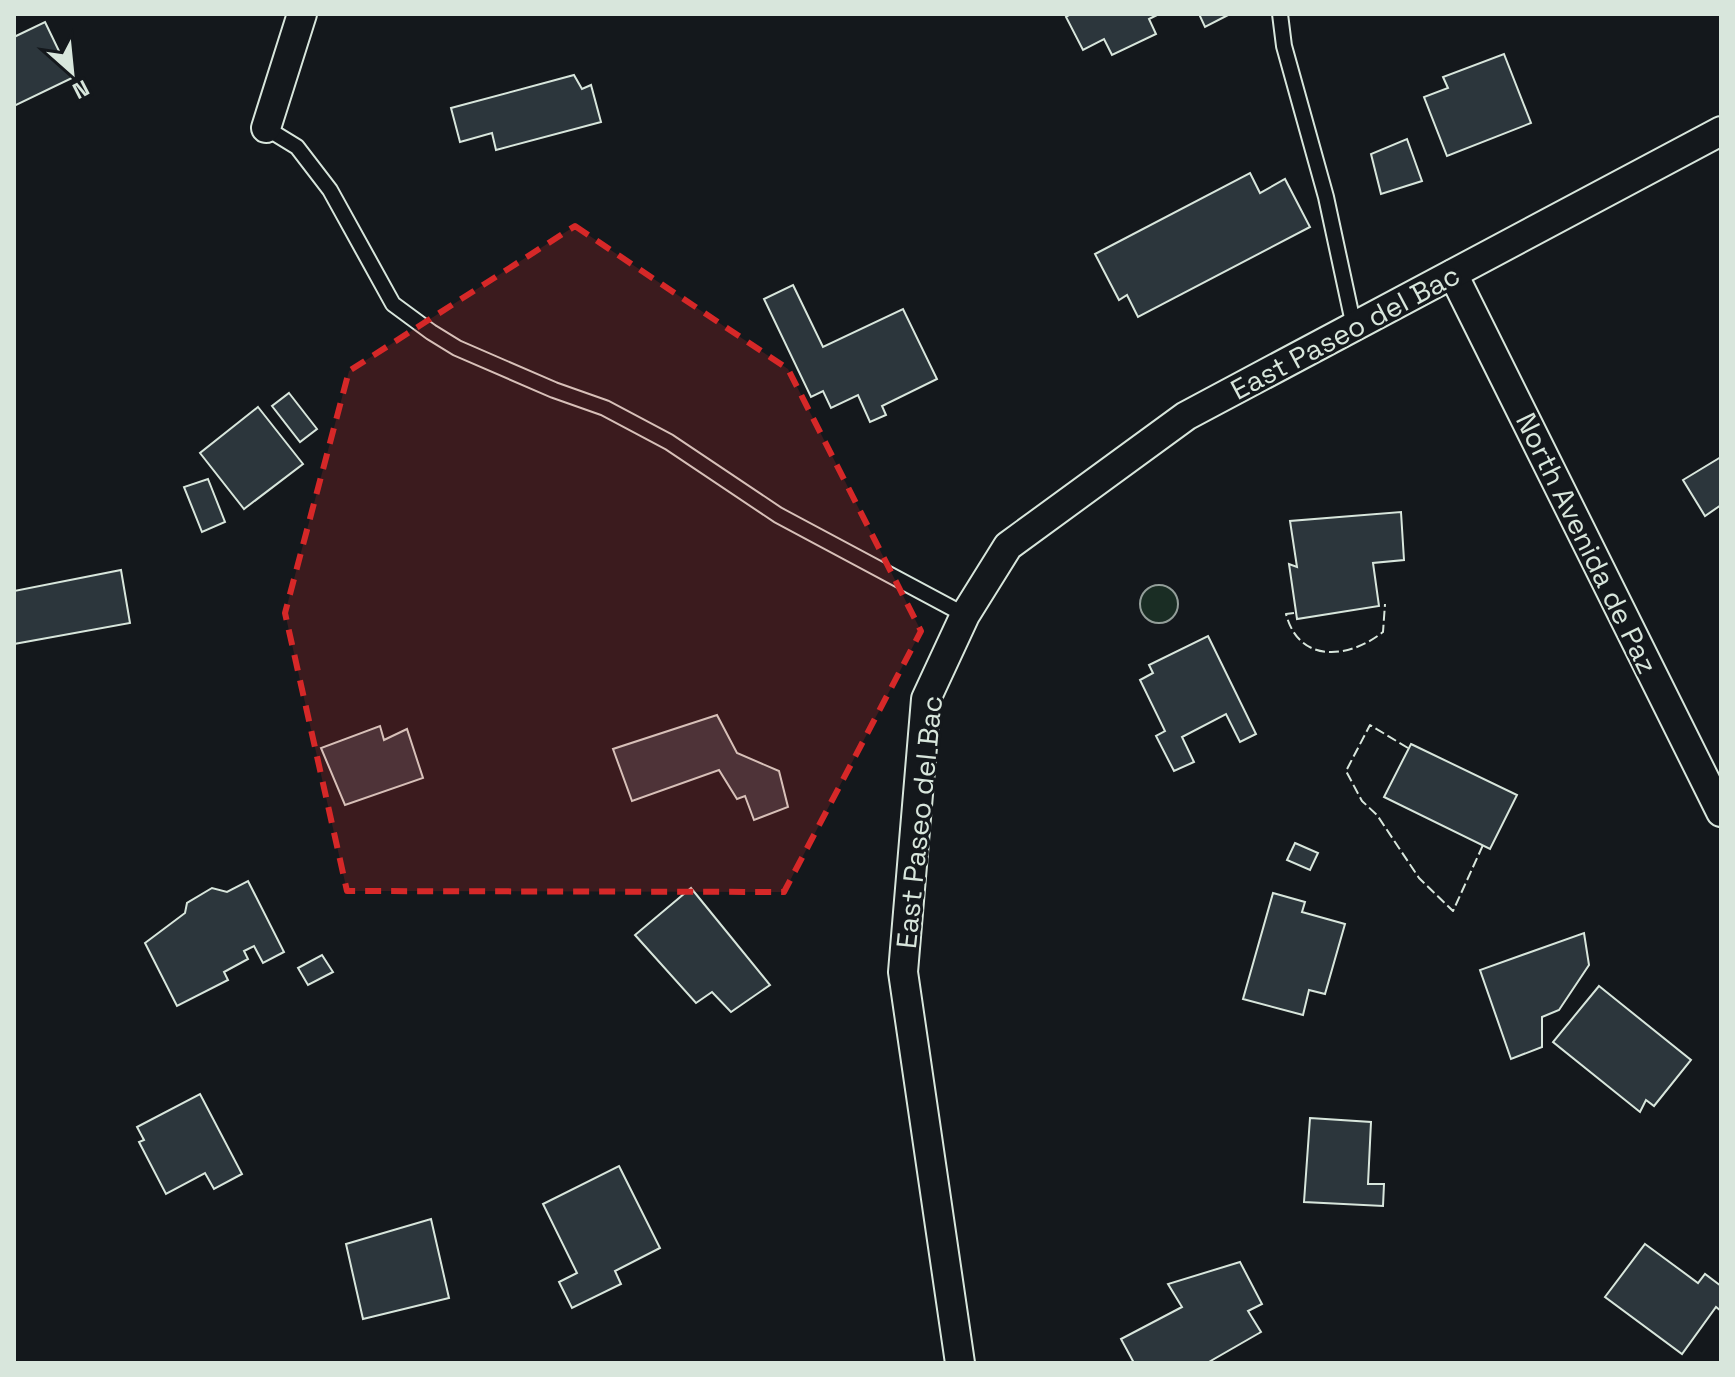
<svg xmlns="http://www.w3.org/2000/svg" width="1735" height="1377" font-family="'Space Grotesk',sans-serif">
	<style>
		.green { fill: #1a2d24; stroke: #939e99; stroke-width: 2 }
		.building { fill: #2c363c; stroke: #d8e6dc; stroke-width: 2 }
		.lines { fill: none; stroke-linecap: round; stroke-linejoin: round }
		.service-casing { stroke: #d8e6dc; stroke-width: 18 }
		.minor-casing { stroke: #d8e6dc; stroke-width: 32 }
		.service { stroke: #14181c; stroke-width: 14 }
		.minor { stroke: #14181c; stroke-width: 28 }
		.fence { stroke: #d8e6dc; stroke-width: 2; stroke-dasharray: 10 4; stroke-linecap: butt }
		.marked { fill: #d62828; fill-opacity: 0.2; stroke: #d62828; stroke-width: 6; stroke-dasharray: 16 10; stroke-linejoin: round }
		.labels { text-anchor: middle; stroke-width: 6; stroke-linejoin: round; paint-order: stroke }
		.street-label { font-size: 28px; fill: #d8e6dc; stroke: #14181c }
	</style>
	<rect width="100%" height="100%" fill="#14181c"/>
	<circle class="green" cx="1159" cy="604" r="19"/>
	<g class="building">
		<path d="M1071,14H1159L1149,19L1156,34L1112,55L1104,39L1083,50L1066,17Z"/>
		<path d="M1199,14H1230L1205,27Z"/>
		<path d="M45,22L72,78L14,106V37Z"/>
		<path d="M1504,54L1531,123L1447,156L1424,97L1448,88L1443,77Z"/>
		<path d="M574,75L582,89L591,85L601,122L496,150L492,133L460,142L451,108Z"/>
		<path d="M1407,139L1422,181L1381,194L1371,154Z"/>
		<path d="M1250,173L1260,193L1285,179L1310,227L1138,317L1127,295L1119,300L1095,254Z"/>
		<path d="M793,285L823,347L903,309L937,379L882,406L886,415L870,422L858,395L831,408L823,391L811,397L764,299Z"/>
		<path d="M289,393L317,429L300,442L272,406Z"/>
		<path d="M258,407L303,464L244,509L200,453Z"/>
		<path d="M1721,457V505L1705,516L1683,480Z"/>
		<path d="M208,479L225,522L202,532L184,487Z"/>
		<path d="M1401,512L1404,560L1373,563L1379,606L1297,619L1289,564L1297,567L1290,521Z"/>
		<path d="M121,570L130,623L14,644V591Z"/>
		<path d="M1208,636L1256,734L1240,742L1226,714L1182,737L1194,762L1174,771L1156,736L1165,731L1140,680L1153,673L1149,665Z"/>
		<path d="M717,715L737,753L779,771L788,807L754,820L745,796L737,799L719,770L632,801L613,749Z"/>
		<path d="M380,726L384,740L407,729L423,778L345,805L321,748Z"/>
		<path d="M1411,744L1517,795L1490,849L1384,797Z"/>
		<path d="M1295,843L1318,853L1310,870L1287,860Z"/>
		<path d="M248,881L284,952L263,963L254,946L244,951L248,959L224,972L228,980L177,1006L145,943L185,913L187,903L212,888L227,892Z"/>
		<path d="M691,888L770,985L731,1012L712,992L696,1003L635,935Z"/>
		<path d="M1273,893L1305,902L1302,912L1345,924L1325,994L1309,990L1303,1015L1243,999Z"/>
		<path d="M1584,933L1589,965L1559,1010L1542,1017V1047L1511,1059L1480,970Z"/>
		<path d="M322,955L333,972L308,985L298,968Z"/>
		<path d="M1599,986L1691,1060L1654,1106L1646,1100L1640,1112L1553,1042Z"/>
		<path d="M200,1094L242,1174L214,1189L205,1173L166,1194L139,1142L144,1140L137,1127Z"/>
		<path d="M1310,1118L1371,1122L1368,1184H1384L1383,1206L1304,1202Z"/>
		<path d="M619,1166L660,1248L615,1271L621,1284L572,1308L559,1282L577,1273L543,1204Z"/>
		<path d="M431,1219L449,1298L363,1319L346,1244Z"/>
		<path d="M1645,1244L1698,1283L1705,1274L1721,1286V1311L1716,1307L1682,1354L1605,1297Z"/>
		<path d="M1240,1262L1262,1304L1248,1311L1261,1332L1207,1363H1134L1121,1339L1182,1307L1168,1284Z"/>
	</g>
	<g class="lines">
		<defs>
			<g id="service">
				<path d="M1280,14L1284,46L1326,197L1354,327"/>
				<path d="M266,128L297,147L330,190L393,304L431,332L457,348L554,390L605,408L669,442L778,515L965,615"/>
			</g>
			<g id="minor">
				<path d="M266,128L302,14"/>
				<path d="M1453,274L1721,812"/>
				<path d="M960,1363L903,972L926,699L965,615L1008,546L1186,416L1721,131"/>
			</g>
		</defs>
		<use href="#service" class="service-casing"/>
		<use href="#minor" class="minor-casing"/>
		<use href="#service" class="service"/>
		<use href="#minor" class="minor"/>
		<g class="fence">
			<path d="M1294,613L1286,614C1299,664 1349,659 1383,632L1385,604"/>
			<path d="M1408,748L1370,725L1346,771L1362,801L1377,815L1419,878L1453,911L1483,845"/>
		</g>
	</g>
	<path class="marked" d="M575,226L788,369L921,631L784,892L347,891L285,613L349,371Z"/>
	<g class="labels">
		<g class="street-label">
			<text transform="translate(1345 332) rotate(-28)" y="10">East Paseo del Bac</text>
			<text transform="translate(1587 543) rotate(64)" y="10">North Avenida de Paz</text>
			<text transform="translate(919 822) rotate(-84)" y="10">East Paseo del Bac</text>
		</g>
	</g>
	<rect width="1735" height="1377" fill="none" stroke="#d8e6dc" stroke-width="32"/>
	<g transform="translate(72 72) rotate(153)" stroke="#14181c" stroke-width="6" paint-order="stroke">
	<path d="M0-6L14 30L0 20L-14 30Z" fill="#d8e6dc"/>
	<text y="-12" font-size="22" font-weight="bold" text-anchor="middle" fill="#d8e6dc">N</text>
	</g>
</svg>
